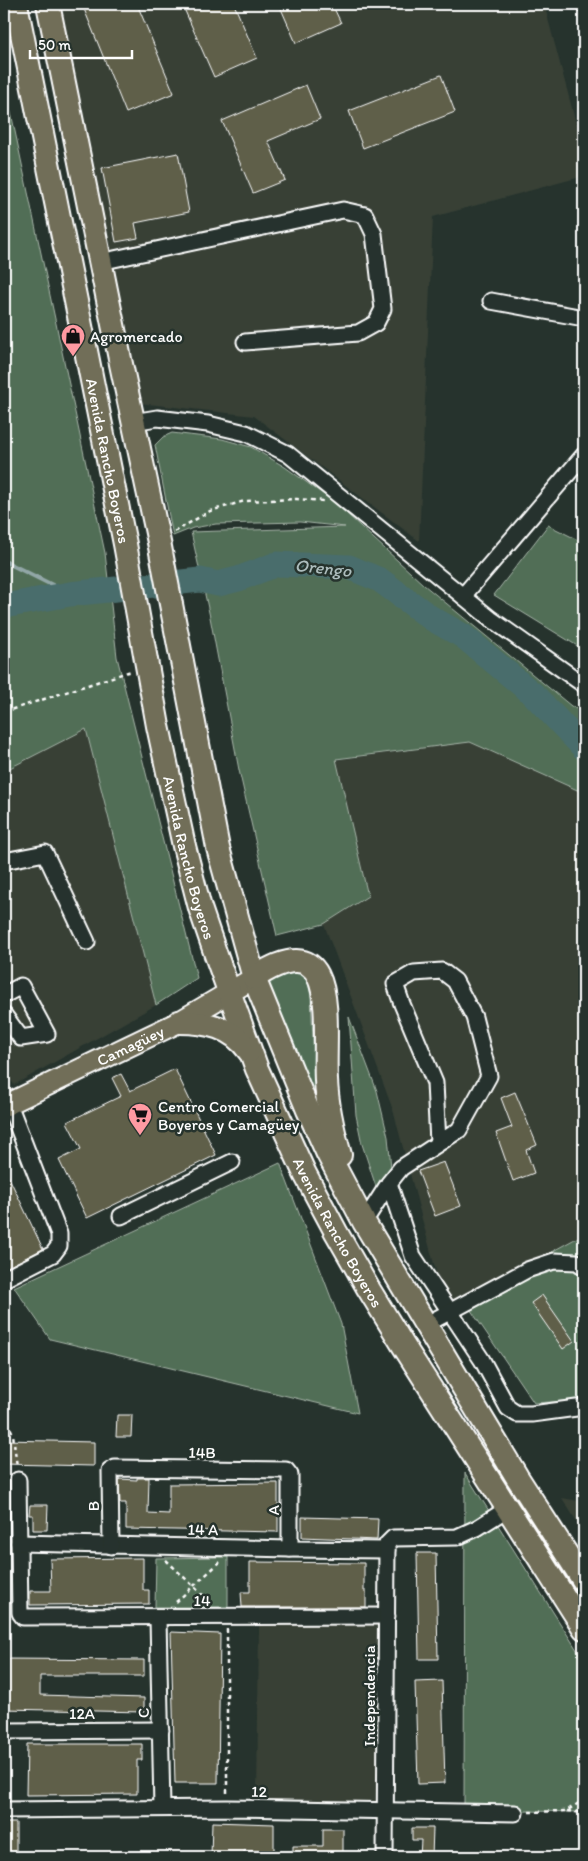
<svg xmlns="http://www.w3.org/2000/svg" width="588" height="1861" font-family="Itim,sans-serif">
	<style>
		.built { fill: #374036 }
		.green { fill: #516e56; stroke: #a8b6aa }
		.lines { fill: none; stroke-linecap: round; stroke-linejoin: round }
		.stream { stroke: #92a7a7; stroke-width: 4.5 }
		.river { stroke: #496d6c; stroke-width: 25 }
		.building { fill: #5f5f4a; stroke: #fff }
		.minor-casing { stroke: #fff; stroke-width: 19 }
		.major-casing { stroke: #fff; stroke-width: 24 }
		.highway-casing { stroke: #fff; stroke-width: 26 }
		.path { stroke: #fff; stroke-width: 2.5; stroke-dasharray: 4 4; stroke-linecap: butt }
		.minor { stroke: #26332d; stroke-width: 15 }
		.major { stroke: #716e59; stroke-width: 20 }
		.highway { stroke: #716e59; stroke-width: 22 }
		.rail { stroke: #fff; stroke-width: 4; stroke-dasharray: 8 4; stroke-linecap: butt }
		.labels { text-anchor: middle; stroke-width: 5; stroke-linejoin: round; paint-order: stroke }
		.poi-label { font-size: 16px; fill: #fff; stroke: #26332d; text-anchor: start }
		.street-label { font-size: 16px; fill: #fff; stroke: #26332d }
		.water-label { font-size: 18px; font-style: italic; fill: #adbdbd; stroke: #26332d }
	</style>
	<rect width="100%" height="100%" fill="#26332d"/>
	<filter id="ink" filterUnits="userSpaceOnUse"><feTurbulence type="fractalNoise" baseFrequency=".02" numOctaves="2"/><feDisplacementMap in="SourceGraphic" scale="10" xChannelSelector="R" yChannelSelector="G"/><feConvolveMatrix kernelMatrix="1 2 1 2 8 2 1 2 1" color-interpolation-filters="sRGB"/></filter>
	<g filter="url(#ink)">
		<g class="built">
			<path d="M56,4H544L584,153V176L433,217L419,541L254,416L139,403Z"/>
			<path d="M86,729L156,1005L14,1085L4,1069V771Z"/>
			<path d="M470,742L584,793V1234L446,1309L393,1110L324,924L368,896L335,760Z"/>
			<path d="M562,1498L584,1502V1533Z"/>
			<path d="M379,1623L377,1803L257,1801L259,1626Z"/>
		</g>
		<g class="green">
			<path d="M4,80L105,553L117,657L197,978L156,1005L86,729L4,771Z"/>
			<path d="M172,433L222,439L251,447L285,467L334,502L424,585L571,706L584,713V793L470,742L336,759L368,896L324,924L277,936L239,770L210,617L191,532L345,527L300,522L216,524L193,528L173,536L155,445L163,437Z"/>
			<path d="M548,525L584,543V650L494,595Z"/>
			<path d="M289,970L303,974L308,981L311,997L316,1100L267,988L268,980Z"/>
			<path d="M349,1017L377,1091L388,1137L391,1168L378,1193L362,1144L356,1115Z"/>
			<path d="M280,1163L341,1324L358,1413L50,1339L14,1287Z"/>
			<path d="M584,1234V1400L534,1403L464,1300Z"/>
			<path d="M465,1473L584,1661V1812L464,1810Z"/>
			<path d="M228,1557V1607H155L156,1558Z"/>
		</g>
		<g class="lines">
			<path class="stream" d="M4,561L70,594"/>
			<path class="river" d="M4,606L70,594L200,580L218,584L238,579L277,564L349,567L380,580L431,618L463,636L534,695L584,748"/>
		</g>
		<g class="building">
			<path d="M82,4H137L174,93L126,113Z"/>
			<path d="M182,4H234L257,58L214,77Z"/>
			<path d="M279,4H332L341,23L296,43Z"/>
			<path d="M441,75L455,112L363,148L349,111Z"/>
			<path d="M306,85L320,119L268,141L285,180L253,193L222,121Z"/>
			<path d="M178,153L189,212L135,223L138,238L116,242L102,168Z"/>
			<path d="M175,1069L216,1155L87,1218L59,1160L81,1149L67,1122L121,1096L112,1078L121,1074L130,1091Z"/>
			<path d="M515,1092L537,1145L526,1150L534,1173L513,1181L496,1133L512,1127L501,1098Z"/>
			<path d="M444,1162L461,1206L435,1216L418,1171Z"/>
			<path d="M4,1167L43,1249L4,1269Z"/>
			<path d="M542,1295L574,1341L563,1349L531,1303Z"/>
			<path d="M117,1415H132L131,1437H116Z"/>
			<path d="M4,1440L94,1442V1466L4,1464Z"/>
			<path d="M137,1478H149L148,1513L169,1514V1484L278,1483V1532L126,1529V1503H120L119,1479L137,1480Z"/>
			<path d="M30,1505H48L47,1530H33V1515H29Z"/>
			<path d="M302,1517L378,1519L377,1540L302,1537Z"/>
			<path d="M417,1553H436L438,1659H419Z"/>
			<path d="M143,1558V1590H149V1604L30,1605V1591H51L50,1559Z"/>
			<path d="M250,1562L364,1563V1591H366V1607H242L241,1592H250Z"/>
			<path d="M171,1632L220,1634L218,1783H175Z"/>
			<path d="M4,1659L144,1660V1676H40V1695L144,1698V1712L4,1709Z"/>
			<path d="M442,1681L445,1783L418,1784L415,1682Z"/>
			<path d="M27,1744H142V1760H137V1794L26,1795Z"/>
			<path d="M212,1822L274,1824V1851H244V1857H211Z"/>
			<rect x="4" y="1823" width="12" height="34"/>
			<path d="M412,1828H433L432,1857H420L421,1840H412Z"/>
			<path d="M323,1829H343V1857H293V1846H323Z"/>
		</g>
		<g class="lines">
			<defs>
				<g id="minor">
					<path d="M100,262L343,210L365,215L374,234L383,309L376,323L358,333L245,342"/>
					<path d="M491,301L584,318"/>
					<path d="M133,422L157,418L208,424L246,433L288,454L491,619L584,685"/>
					<path d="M463,596L584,455"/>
					<path d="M4,861L45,853L87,942"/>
					<path d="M4,995L21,986L47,1034L21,1038L4,1015"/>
					<path d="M389,1183L413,1256L482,1360L508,1408L517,1414H532L584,1407"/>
					<path d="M121,1216L232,1162"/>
					<path d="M364,1222L389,1183L401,1168L459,1130L489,1076L474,1017L455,981L442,971L414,973L395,984L402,1004L435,1083L438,1143"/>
					<path d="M4,1279L53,1254L59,1246V1234L9,1104"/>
					<path d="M425,1325L527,1270L554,1261L577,1262L584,1267"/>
					<path d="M18,1480L20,1613L23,1617L387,1616"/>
					<path d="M19,1543L290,1549L387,1550"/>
					<path d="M111,1546L110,1471L115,1468L286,1470L290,1475V1549"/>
					<path d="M158,1618L162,1808"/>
					<path d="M4,1731L161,1730"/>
					<path d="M4,1810L227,1808L515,1813"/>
					<path d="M385,1857L387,1544L393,1538L457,1537L477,1528L507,1509"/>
				</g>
				<g id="major">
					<path id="s1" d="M4,1106L179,1022L254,978"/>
				</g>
				<g id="highway">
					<path id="s2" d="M16,4L125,544L158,726L184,846L200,908L217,958L257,1069L305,1174L336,1232L368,1288L403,1345L584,1628"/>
					<path d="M48,4L121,364L160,547L218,848L254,978L308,1110L328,1154L364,1222L517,1477L584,1581"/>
					<path d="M254,978C343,919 323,1029 326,1080C327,1105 333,1131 340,1155"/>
					<path d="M179,1022C207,1022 232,1027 249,1051"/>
				</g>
			</defs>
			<use href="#minor" class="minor-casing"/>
			<use href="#major" class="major-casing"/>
			<use href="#highway" class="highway-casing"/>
			<g class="path">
				<path d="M174,532L210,511L245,501L297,499L324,501"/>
				<path d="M4,712L131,671"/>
				<path d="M4,1414L13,1434L17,1467"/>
				<path d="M166,1560L211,1603"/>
				<path d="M176,1602L220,1562"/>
				<path d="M227,1629V1794"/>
				<path d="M567,1811L584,1813"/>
				<path d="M529,1812L566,1811L584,1800"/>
			</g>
			<use href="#minor" class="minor"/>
			<use href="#major" class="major"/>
			<use href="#highway" class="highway"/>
			<path class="rail" d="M578,4L584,23"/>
		</g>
	</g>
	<defs>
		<symbol id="shop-pin" viewBox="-11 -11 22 30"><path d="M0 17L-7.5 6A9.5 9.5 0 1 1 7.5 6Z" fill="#ff9aa2" stroke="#26332d"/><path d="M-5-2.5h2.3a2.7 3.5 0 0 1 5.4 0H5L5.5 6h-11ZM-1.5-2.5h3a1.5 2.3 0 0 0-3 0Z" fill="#111"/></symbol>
		<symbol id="supermarket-pin" viewBox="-11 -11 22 30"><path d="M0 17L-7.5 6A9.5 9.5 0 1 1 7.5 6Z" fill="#ff9aa2" stroke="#26332d"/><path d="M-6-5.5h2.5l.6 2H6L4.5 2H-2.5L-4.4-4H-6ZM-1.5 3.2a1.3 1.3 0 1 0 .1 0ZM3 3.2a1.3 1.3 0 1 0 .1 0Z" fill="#111"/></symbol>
	</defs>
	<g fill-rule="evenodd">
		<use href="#shop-pin" x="59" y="322" width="28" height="38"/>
		<use href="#supermarket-pin" x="126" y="1101" width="28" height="38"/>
	</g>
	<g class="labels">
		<g class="poi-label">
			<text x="90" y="342">Agromercado</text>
			<text x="158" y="1112">Centro Comercial<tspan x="158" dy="18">Boyeros y Camagüey</tspan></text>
		</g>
		<g class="street-label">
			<text dy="6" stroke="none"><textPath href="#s2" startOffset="466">Avenida Rancho Boyeros</textPath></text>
			<text dy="6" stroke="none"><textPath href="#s2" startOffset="871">Avenida Rancho Boyeros</textPath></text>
			<text dy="6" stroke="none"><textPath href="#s1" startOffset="140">Camagüey</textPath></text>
			<text dy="6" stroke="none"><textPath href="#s2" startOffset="1276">Avenida Rancho Boyeros</textPath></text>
			<text transform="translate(202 1452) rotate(1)" y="6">14B</text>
			<text transform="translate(93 1506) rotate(-90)" y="6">B</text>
			<text transform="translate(273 1510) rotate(-90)" y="6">A</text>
			<text transform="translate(203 1529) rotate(1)" y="6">14 A</text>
			<text x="202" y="1606">14</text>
			<text transform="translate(369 1696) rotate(-90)" y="6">Independencia</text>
			<text x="82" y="1719">12A</text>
			<text transform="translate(143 1713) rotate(-91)" y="6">C</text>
			<text transform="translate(259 1791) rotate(1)" y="6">12</text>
		</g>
		<g class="water-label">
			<text transform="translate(323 568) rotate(6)" y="6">Orengo</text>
		</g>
	</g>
	<rect width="588" height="1861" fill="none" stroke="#26332d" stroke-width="20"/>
	<rect x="10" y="10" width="568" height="1841" fill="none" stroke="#fff" stroke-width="2" filter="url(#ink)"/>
	<path d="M30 50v8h102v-8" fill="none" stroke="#ffffff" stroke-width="2.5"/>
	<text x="38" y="50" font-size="15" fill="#ffffff" stroke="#26332d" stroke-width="4" paint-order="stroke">50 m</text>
</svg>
